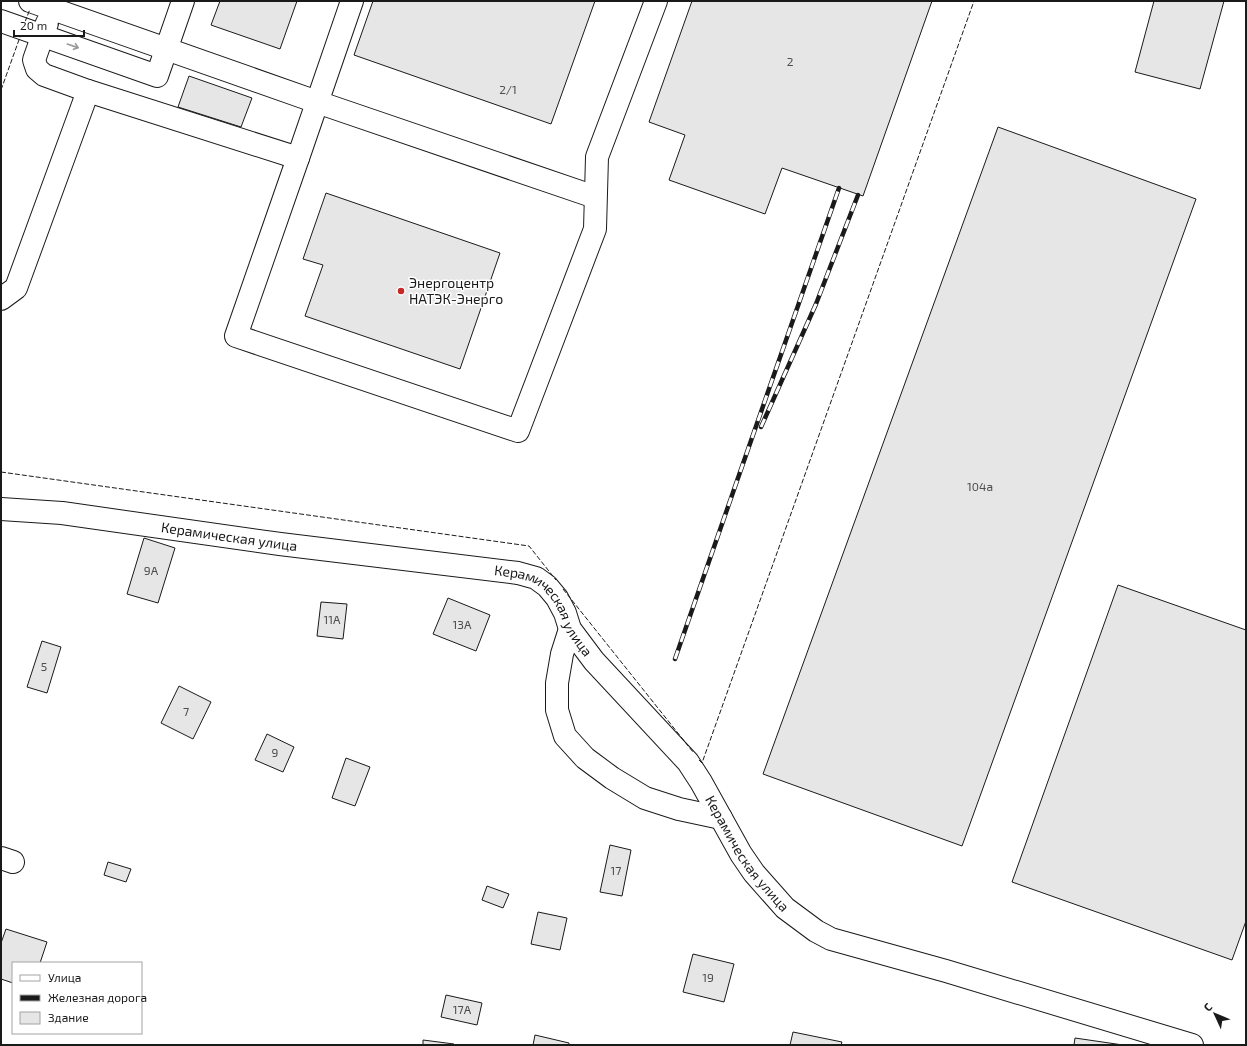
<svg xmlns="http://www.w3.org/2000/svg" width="1247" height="1046" font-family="'Exo 2',sans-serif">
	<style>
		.building { fill: #e6e6e6; stroke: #1a1a1a }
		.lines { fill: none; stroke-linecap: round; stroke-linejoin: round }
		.minor-casing { stroke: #1a1a1a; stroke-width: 24 }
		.minor { stroke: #fff; stroke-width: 22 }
		.rail-casing { stroke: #1a1a1a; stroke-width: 4.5 }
		.rail { stroke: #fff; stroke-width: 3; stroke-dasharray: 9; stroke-linecap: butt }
		.fence { stroke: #1a1a1a; stroke-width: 1; stroke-dasharray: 5 2; stroke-linecap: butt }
		.oneway { stroke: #989898 }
		.poi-dot { fill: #c62828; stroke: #fff; stroke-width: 1.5 }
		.labels { text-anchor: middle; stroke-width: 3; stroke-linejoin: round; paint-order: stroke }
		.number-label { font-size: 12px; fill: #4d4d4d }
		.poi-label { font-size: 14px; fill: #1a1a1a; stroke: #fff; text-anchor: start }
		.street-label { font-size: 14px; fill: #1a1a1a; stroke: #fff }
	</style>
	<rect width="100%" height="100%" fill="#fff"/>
	<g class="building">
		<path d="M220,1H297L280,49L211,25Z"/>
		<path d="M373,1H595L551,124L354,55Z"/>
		<path d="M692,1H932L863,196L782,168L765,214L669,180L685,135L649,122Z"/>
		<path d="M1154,1H1224L1200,89L1135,72Z"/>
		<path d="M189,76L252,98L241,127L178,107Z"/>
		<path d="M998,127L1196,199L962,846L763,774Z"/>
		<path d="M326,193L500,253L460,369L305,316L323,265L303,259Z"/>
		<path d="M144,538L175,548L158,603L127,594Z"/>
		<path d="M1118,585L1246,630V921L1232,960L1012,882Z"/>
		<path d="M448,598L490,615L476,651L433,634Z"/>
		<path d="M321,602L347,604L343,639L317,636Z"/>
		<path d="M42,641L61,647L47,693L27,687Z"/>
		<path d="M179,686L211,702L193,739L161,723Z"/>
		<path d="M267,734L294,747L283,772L255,760Z"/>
		<path d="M346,758L370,767L355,806L332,798Z"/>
		<path d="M610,845L631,850L622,896L600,892Z"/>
		<path d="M108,862L131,869L126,882L104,875Z"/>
		<path d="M487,886L509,894L503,908L482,900Z"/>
		<path d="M538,912L567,918L560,950L531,944Z"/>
		<path d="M6,929L47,942L40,963H13V983L1,979V943Z"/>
		<path d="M693,954L734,964L724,1002L683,992Z"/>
		<path d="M446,995L482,1003L477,1025L441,1017Z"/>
		<path d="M793,1032L842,1042L841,1045H790Z"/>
		<path d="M535,1035L569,1043V1045H533Z"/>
		<path d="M1075,1038L1123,1045H1074Z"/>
		<path d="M423,1040L454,1044V1045H423Z"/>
	</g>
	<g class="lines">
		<defs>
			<g id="minor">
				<path d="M30,1L317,102L595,197"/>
				<path d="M1,21L157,76L183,1"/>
				<path d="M47,23L34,60L37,69L44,75L88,91"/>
				<path d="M298,158L352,1"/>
				<path d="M1,299L16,288L88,91L298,158L236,336L518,431L595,229L597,157L656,1"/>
				<path id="s1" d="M1,509L62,513L280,544L518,573L536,578L547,586L557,598L565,613L570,629L594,661L688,762L701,782L741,854L754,873L785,908L816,931L831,939L946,971L1192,1045"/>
				<path d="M570,629L562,654L557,683V710L565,736L585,758L612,778L645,798L679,809L721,818"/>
				<path d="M1,858L13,862"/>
			</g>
		</defs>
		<use href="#minor" class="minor-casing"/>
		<use href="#minor" class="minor"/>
		<defs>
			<g id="rail">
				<path d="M761,427L816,304L858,195"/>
				<path d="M675,659L839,188"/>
			</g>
		</defs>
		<use href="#rail" class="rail-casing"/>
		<use href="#rail" class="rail"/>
		<g class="fence">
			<path d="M25,22L30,9"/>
			<path d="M1,90L20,37"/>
			<path d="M1,472L529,546L556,580"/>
			<path d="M563,589L693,752"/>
			<path d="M699,760L702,763L974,1"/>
		</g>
	</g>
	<defs><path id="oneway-shaft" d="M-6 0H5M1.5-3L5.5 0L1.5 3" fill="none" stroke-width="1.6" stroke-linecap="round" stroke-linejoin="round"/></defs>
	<use class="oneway" href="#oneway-shaft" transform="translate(73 46) rotate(19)"/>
	<circle class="poi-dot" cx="401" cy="291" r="4"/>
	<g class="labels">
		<g class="number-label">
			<text x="790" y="66">2</text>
			<text x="508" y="94">2/1</text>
			<text x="980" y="491">104а</text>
			<text x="151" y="575">9А</text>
			<text x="332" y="624">11А</text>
			<text x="462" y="629">13А</text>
			<text x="44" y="671">5</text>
			<text x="186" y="716">7</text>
			<text x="275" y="757">9</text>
			<text x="616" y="875">17</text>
			<text x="708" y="982">19</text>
			<text x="462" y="1014">17А</text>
		</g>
		<g class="poi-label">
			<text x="409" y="288">Энергоцентр<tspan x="409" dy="16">НАТЭК-Энерго</tspan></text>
		</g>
		<g class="street-label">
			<text dy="5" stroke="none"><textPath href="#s1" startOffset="230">Керамическая улица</textPath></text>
			<text dy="5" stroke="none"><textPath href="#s1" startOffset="566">Керамическая улица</textPath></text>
			<text dy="5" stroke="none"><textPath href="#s1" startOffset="890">Керамическая улица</textPath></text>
		</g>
	</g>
	<rect width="1247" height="1046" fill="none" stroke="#1a1a1a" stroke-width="4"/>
	<rect x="12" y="962" width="130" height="72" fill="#ffffff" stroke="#a3a3a3"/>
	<rect x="20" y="975" width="20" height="6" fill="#ffffff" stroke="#a3a3a3"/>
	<text x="48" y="982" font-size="12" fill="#1a1a1a">Улица</text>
	<rect x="20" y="995" width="20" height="6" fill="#1a1a1a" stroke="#a3a3a3"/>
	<text x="48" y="1002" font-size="12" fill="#1a1a1a">Железная дорога</text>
	<rect x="20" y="1012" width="20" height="12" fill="#e6e6e6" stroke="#a3a3a3"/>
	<text x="48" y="1022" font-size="12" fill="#1a1a1a">Здание</text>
	<g transform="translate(1215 1014) rotate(314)" stroke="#ffffff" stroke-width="3" paint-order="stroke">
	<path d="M0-3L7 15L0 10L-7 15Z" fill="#1a1a1a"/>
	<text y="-6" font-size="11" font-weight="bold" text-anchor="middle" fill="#1a1a1a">С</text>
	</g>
	<path d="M14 30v6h70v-6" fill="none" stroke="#1a1a1a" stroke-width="2"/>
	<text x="20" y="30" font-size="12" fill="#1a1a1a" stroke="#ffffff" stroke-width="3" paint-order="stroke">20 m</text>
</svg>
